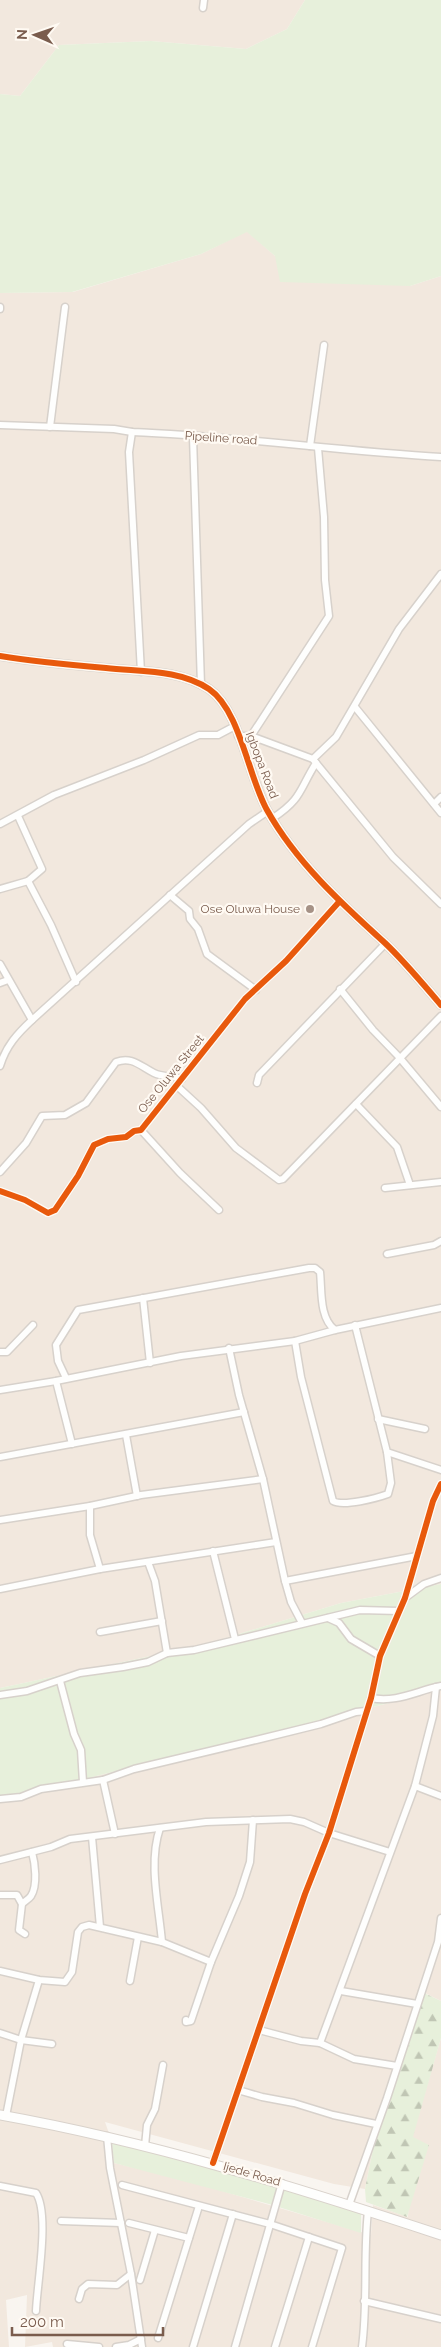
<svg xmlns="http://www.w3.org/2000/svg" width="441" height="2347" font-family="Raleway,sans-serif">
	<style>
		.residential { fill: #f2e8de }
		.green { fill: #e7f0db }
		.forest { fill: url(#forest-firs) }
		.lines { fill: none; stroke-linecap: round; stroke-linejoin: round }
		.minor-casing { stroke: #d7d1cb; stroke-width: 9 }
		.tertiary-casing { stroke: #d7d1cb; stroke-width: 10 }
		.secondary-casing { stroke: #d9d2cb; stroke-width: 11 }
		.minor { stroke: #fefefd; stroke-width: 6 }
		.tertiary { stroke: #fefefd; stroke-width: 8 }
		.secondary { stroke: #fefefd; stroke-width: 9 }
		.cycleway-casing { stroke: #fffaf3; stroke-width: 9 }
		.cycleway { stroke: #e8590c; stroke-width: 6 }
		.poi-dot { fill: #a69286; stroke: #fffaf3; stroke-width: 2 }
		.labels { text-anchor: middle; stroke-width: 4.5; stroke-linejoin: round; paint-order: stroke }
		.street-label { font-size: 12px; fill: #7a5c4d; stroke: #fffaf3 }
		.poi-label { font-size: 12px; fill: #7a5c4d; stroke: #fffaf3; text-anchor: end }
	</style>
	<defs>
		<pattern id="forest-firs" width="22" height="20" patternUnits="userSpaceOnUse" patternTransform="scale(1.25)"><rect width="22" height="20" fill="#e7f0db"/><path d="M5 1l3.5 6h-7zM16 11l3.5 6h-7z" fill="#c0c6b4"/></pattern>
	</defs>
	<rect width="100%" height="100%" fill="#f9f5f0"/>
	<g class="residential">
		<path d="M0,0H305L287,29L246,49L151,41L59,45L20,96L0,94Z"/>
		<path d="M247,231L275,256L410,286L441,276V1584L341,1603L203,1645L0,1688V293L73,292L201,254Z"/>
		<path d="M441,1690V2001L423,1992L375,2139L365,2189L334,2184L105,2122L112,2142V2157L114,2163L178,2178L371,2235L373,2205L408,2217L412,2137L441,2038V2347H53L52,2342L25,2347L27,2295L6,2300L9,2347H0V1800Z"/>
	</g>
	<g class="green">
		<path d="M305,0H441V276L410,286L280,282L275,256L247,232L201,254L72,292L0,293V94L20,96L59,45L151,41L246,49L287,29Z"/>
		<path d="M441,1584V1690L0,1800V1688L203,1645L341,1603Z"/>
		<path d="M112,2142L224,2170L361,2213V2233L269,2204L114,2163Z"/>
	</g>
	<path class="forest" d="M422,1992L441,2001V2038L413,2137L429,2145L407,2217L366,2202L365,2189L375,2139Z"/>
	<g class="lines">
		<defs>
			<g id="minor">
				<path d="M203,8L204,0"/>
				<path d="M0,309V307"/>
				<path d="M0,425L114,429L132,432C235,436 338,451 441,457"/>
				<path d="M50,427L65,307"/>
				<path d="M132,432L129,452L141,672"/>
				<path d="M193,437L201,685"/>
				<path d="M310,446L324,345"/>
				<path d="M355,707L441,813"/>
				<path d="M238,736H251L313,759"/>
				<path d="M251,736L329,616L325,580L324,517L318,448"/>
				<path d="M316,763L393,857L441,904"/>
				<path d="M434,804L441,797"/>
				<path d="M273,818C302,799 299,790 316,763L313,759L336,737L399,629L441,574"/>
				<path d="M0,824L54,795L144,760L199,735H218L235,726"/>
				<path d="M28,881L51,925L76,982"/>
				<path d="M0,889L28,881L42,869L18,816"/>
				<path d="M170,895L189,911L190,919L198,929L207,954L256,990"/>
				<path d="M0,964L32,1020"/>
				<path d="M0,983L8,980"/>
				<path d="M340,989L373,1030L399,1057L441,1107"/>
				<path d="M0,1066C6,1046 17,1034 32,1020L249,824L268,811"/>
				<path d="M257,1083L259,1075L385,944"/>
				<path d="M177,1086L201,1108L236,1148L279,1180L283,1179L441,1016"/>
				<path d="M356,1104L397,1147L410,1185"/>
				<path d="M141,1130L180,1173L219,1210"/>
				<path d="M0,1172L26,1143L42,1116L65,1115L86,1103L116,1062C132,1056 140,1066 154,1073C162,1077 173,1076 182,1079"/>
				<path d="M385,1188L441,1182"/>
				<path d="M0,1191L25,1200L48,1213L55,1210L78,1176L94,1145L108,1139L126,1137L134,1131L141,1130L245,999L286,961L339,902"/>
				<path d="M387,1254L434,1245L441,1241"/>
				<path d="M143,1298L150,1363"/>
				<path d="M355,1325L387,1452L441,1470"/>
				<path d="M295,1341L301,1377L333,1501C343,1507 377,1498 388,1494L391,1483L387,1452"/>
				<path d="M229,1348L239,1395L263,1479L285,1581L417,1556"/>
				<path d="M0,1352H7L33,1325"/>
				<path d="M66,1378L58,1361L56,1345L78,1310L309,1268H315L320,1272C322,1290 319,1318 335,1330"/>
				<path d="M56,1381L72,1444"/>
				<path d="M0,1390L56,1381L181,1356L295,1341L335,1330L441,1308"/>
				<path d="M378,1419L425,1429"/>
				<path d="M126,1435L137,1496"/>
				<path d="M0,1457L244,1412"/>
				<path d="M90,1506V1535L100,1569"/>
				<path d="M0,1520L90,1506L141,1495L263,1479"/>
				<path d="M213,1551L235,1639"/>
				<path d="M148,1562L155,1581L167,1653"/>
				<path d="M285,1581L291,1602L302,1623"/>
				<path d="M0,1589L100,1569L276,1542"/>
				<path d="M405,1598L424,1584L441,1578"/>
				<path d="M328,1618L339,1623L351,1639L380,1656"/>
				<path d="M100,1632L162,1621"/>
				<path d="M60,1681L74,1734L81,1750L83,1782"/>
				<path d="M0,1695L27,1691L80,1673L123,1667L148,1662L167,1653L194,1650L360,1610L399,1611"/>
				<path d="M371,1698C397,1703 416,1691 441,1686"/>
				<path d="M103,1780L115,1834"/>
				<path d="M415,1786L441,1796"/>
				<path d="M0,1799L21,1797L41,1789L103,1780L134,1769L256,1740L321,1724L356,1712L366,1711"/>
				<path d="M160,1828C148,1863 159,1906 162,1942"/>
				<path d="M92,1837L100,1927"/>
				<path d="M0,1860L51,1847L70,1839L206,1822L290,1819L304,1822L329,1833L390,1852"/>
				<path d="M0,1895H17L22,1904"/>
				<path d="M25,1934L19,1930L22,1904C25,1901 29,1899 31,1896C38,1885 35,1863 32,1852"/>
				<path d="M0,1971L39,1980L65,1982L72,1972L78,1932L82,1927L89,1925L162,1942L211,1962L239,1896L250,1862L253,1820"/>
				<path d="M130,1981L138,1937"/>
				<path d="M341,1991L417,2004"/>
				<path d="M186,2020V2022L191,2021L211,1962"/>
				<path d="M259,2030L301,2041L320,2043L354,2059L397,2066"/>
				<path d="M0,2033L21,2040L52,2044"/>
				<path d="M320,2043L415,1786L433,1716L436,1687"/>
				<path d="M238,2090L262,2097L294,2103L333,2115L376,2124"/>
				<path d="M6,2116L21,2040L39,1980"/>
				<path d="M107,2136L110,2168L131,2274L142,2347"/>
				<path d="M145,2146L147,2125L155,2109L163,2065"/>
				<path d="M213,2163L305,1894L329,1833L371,1698L380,1656L405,1598L433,1501L441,1484"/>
				<path d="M122,2185L270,2224L342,2248L312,2347"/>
				<path d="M0,2186L36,2193C50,2214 37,2284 36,2311"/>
				<path d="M349,2205L387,2098L438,1942L441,1918"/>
				<path d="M61,2221L121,2223"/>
				<path d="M129,2223L189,2238"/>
				<path d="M140,2280L155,2230"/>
				<path d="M79,2299L82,2289L88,2284L117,2285L131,2274"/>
				<path d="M364,2301L441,2319"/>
				<path d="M158,2338L199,2206"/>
				<path d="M67,2344L99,2347"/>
				<path d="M116,2347L129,2345L141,2339"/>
				<path d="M193,2347L233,2214"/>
				<path d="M235,2347L282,2183"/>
				<path d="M275,2347L309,2237"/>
				<path d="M362,2347C368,2302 363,2256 368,2211"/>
			</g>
			<path id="tertiary" d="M0,656C35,662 70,665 106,668C140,672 179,669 209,689C240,710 248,776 267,810C296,862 342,904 385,943C405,962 423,984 441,1005"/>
			<path id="secondary" d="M0,2115C151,2142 296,2187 441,2235"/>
		</defs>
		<use href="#minor" class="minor-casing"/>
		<use href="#tertiary" class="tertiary-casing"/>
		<use href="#secondary" class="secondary-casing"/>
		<use href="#minor" class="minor"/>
		<use href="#tertiary" class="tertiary"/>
		<use href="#secondary" class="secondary"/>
		<defs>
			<g id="cycleway">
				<path d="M0,656C35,662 70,665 106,668C140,672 179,669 209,689C240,710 248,776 267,810C296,862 342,904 385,943C405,962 423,984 441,1005"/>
				<path d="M0,1191L25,1200L48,1213L55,1210L78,1176L94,1145L108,1139L126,1137L134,1131L141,1130L245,999L286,961L339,902"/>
				<path d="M213,2163L305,1894L329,1833L371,1698L380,1656L405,1598L433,1501L441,1484"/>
			</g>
		</defs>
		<use href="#cycleway" class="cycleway-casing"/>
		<use href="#cycleway" class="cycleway"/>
	</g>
	<circle class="poi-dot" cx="310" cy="909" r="5"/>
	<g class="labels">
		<g class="street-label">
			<text transform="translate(221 438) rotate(4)" y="4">Pipeline road</text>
			<text transform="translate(262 765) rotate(69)" y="4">Igbopa Road</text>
			<text transform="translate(171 1074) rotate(-51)" y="4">Ose Oluwa Street</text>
			<text transform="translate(252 2174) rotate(16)" y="4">Ijede Road</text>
		</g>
		<g class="poi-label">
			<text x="300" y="913">Ose Oluwa House</text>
		</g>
	</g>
	<g transform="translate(35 35) rotate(272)" stroke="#fffaf3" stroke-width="4" paint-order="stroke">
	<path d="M0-4L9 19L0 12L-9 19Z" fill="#7a5c4d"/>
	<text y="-8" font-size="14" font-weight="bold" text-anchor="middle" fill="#7a5c4d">N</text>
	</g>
	<path d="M12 2327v8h151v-8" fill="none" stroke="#7a5c4d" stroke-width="2.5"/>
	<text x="20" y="2327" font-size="15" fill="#7a5c4d" stroke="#fffaf3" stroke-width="4" paint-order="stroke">200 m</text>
</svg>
